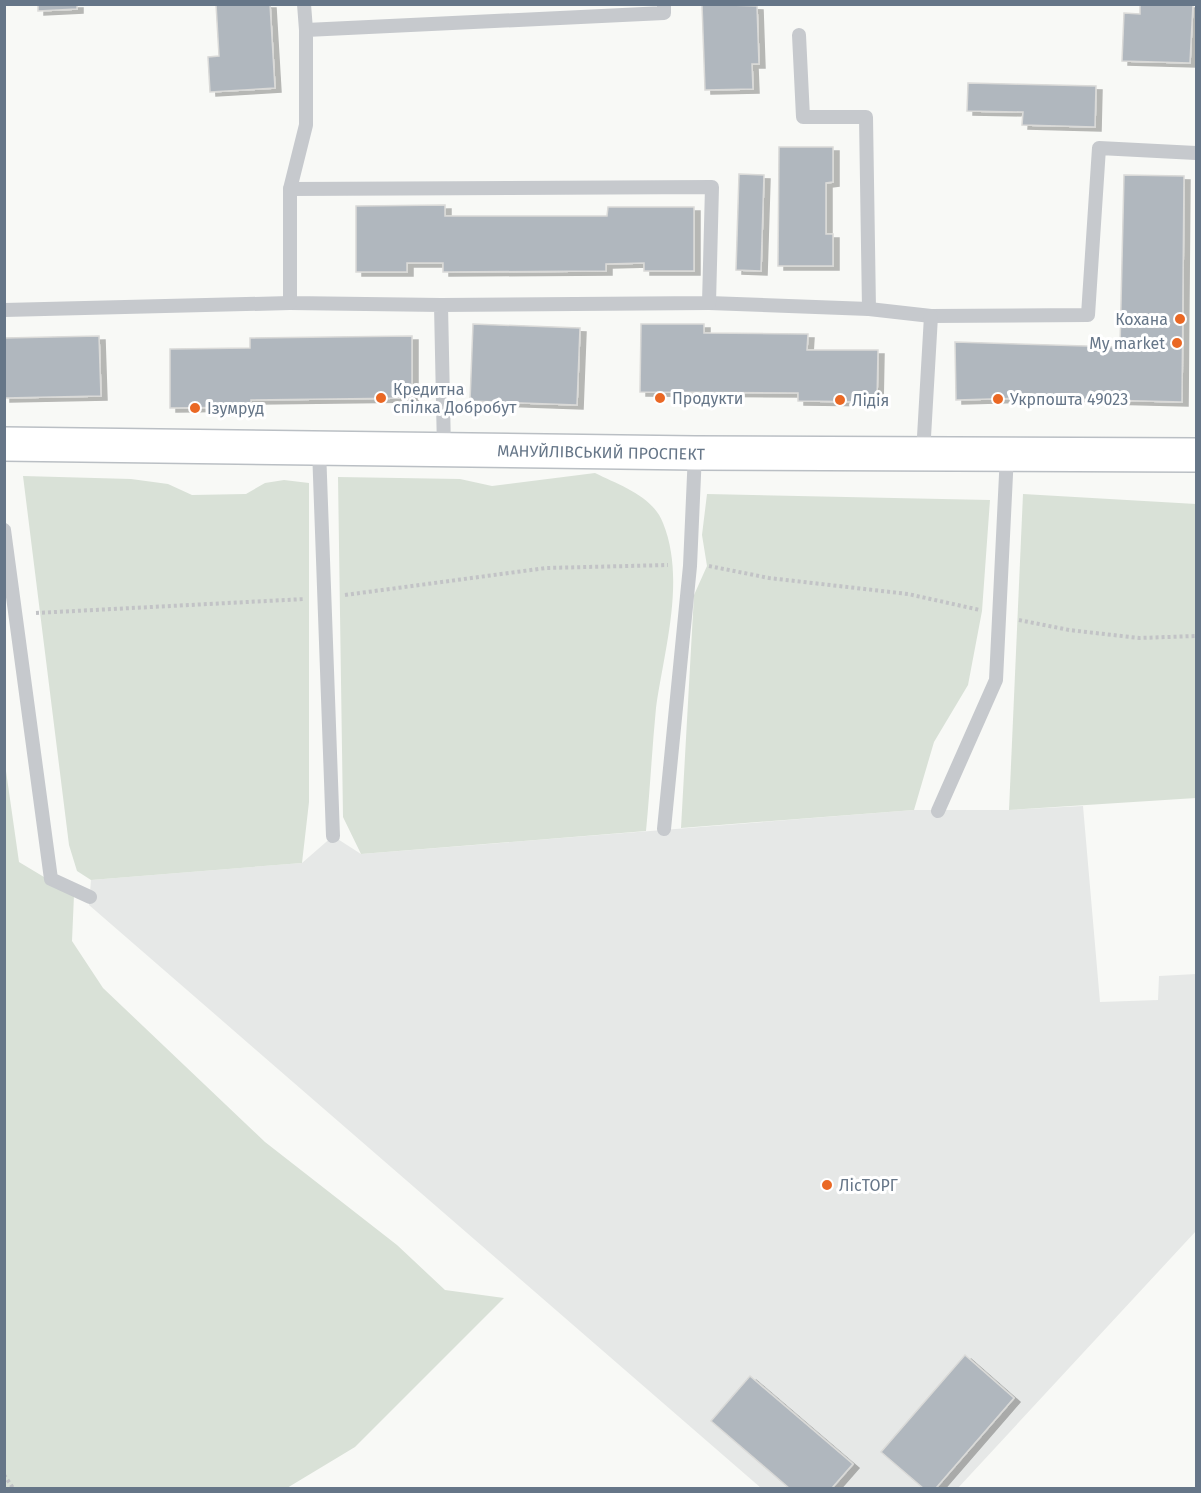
<svg xmlns="http://www.w3.org/2000/svg" width="1201" height="1493" font-family="'Fira Sans',sans-serif">
	<style>
		.built { fill: #e6e8e7 }
		.green { fill: #d9e1d7 }
		.building { fill: #b0b7be; stroke: #dadad8; stroke-width: 1.5; filter: url(#shadow) }
		.lines { fill: none; stroke-linecap: round; stroke-linejoin: round }
		.secondary-casing { stroke: #babfc4; stroke-width: 36 }
		.path { stroke: #c2c3c6; stroke-width: 4; stroke-dasharray: 3 3; stroke-linecap: butt }
		.service { stroke: #c6c9cd; stroke-width: 14 }
		.secondary { stroke: #fff; stroke-width: 33 }
		.poi-dot { fill: #ea6824; stroke: #fff; stroke-width: 2 }
		.labels { text-anchor: middle; stroke-width: 6; stroke-linejoin: round; paint-order: stroke }
		.poi-label { font-size: 16px; fill: #667688; stroke: #fff; text-anchor: start }
		.street-label { font-size: 16px; fill: #667688; stroke: #fff }
	</style>
	<defs>
		<filter id="shadow"><feDropShadow dx="6" dy="4" stdDeviation="0" flood-color="#0004"/></filter>
	</defs>
	<rect width="100%" height="100%" fill="#f8f9f6"/>
	<path class="built" d="M1083,806L1100,1002L1158,1000L1159,976L1196,974V1231L958,1488H761L89,905L91,880L302,863L333,836L361,854L914,810H1009Z"/>
	<g class="green">
		<path d="M595,473C619,485 653,496 663,523C686,580 664,650 656,708C652,749 650,790 646,831L361,854L343,817L338,477L460,479L492,486Z"/>
		<path d="M23,476L131,479L168,484L192,495L246,494L265,483L284,480L309,483V802L302,863L91,880L77,871L69,845Z"/>
		<path d="M707,494L990,500L982,611L968,685L934,742L914,810L681,828L694,595L707,566L702,535Z"/>
		<path d="M1023,494L1196,504V798L1009,810Z"/>
		<path d="M4,757L19,862L74,895L72,941L103,988L265,1142L397,1245L445,1290L504,1298L355,1447L287,1488H5Z"/>
	</g>
	<g class="building">
		<path d="M38,4H77V9L38,11Z"/>
		<path d="M216,4H270L275,88L210,92L208,57L219,56Z"/>
		<path d="M702,4L757,6L759,64H752L753,89L705,90Z"/>
		<path d="M1140,4H1193L1190,63L1122,61L1124,13L1140,14Z"/>
		<path d="M968,83L1096,86L1095,127L1022,125L1023,112L967,111Z"/>
		<path d="M779,147H833V182L826,183V234H833V266H778Z"/>
		<path d="M739,174L764,175L761,271L736,270Z"/>
		<path d="M1124,175L1184,176L1182,402L1025,398L956,400L955,342L1120,347Z"/>
		<path d="M445,205V216H607L608,207H694V271H644V263L606,264V271L443,272V263H407V272H356V206Z"/>
		<path d="M473,324L580,328L577,405L470,401Z"/>
		<path d="M641,324H704V333L808,334L807,350H878L877,402L798,401V393L640,392Z"/>
		<path d="M99,336L101,396L4,398V338Z"/>
		<path d="M412,336V398L251,400V407L170,408V349L250,348V338Z"/>
		<path d="M965,1355L1014,1398L936,1488H923L881,1452Z"/>
		<path d="M750,1376L853,1464L832,1488H789L711,1421Z"/>
	</g>
	<g class="lines">
		<defs>
			<path id="secondary" d="M4,444L695,453L1196,455"/>
		</defs>
		<use href="#secondary" class="secondary-casing"/>
		<g class="path">
			<path d="M709,566L769,578L908,594L980,610"/>
			<path d="M345,595L546,568L668,565"/>
			<path d="M36,613L305,599"/>
			<path d="M1019,620L1069,630L1139,638L1196,636"/>
			<path d="M4,1475L13,1488"/>
		</g>
		<g class="service">
			<path d="M304,4L306,30"/>
			<path d="M799,35L803,117H866L869,309"/>
			<path d="M290,189L306,125V30L664,13V4"/>
			<path d="M709,303L869,309L931,316L1088,315L1099,148L1196,153"/>
			<path d="M441,305L290,303V189L712,187L709,303L441,305L444,450"/>
			<path d="M4,310L290,303"/>
			<path d="M319,449L333,836"/>
			<path d="M923,454L931,316"/>
			<path d="M4,530L51,879L90,897"/>
			<path d="M938,811L996,680L1007,454"/>
			<path d="M664,829L690,566L695,453"/>
		</g>
		<use href="#secondary" class="secondary"/>
	</g>
	<g class="poi-dot">
		<circle cx="1180" cy="319" r="6"/>
		<circle cx="1177" cy="343" r="6"/>
		<circle cx="381" cy="398" r="6"/>
		<circle cx="660" cy="398" r="6"/>
		<circle cx="998" cy="399" r="6"/>
		<circle cx="840" cy="400" r="6"/>
		<circle cx="195" cy="408" r="6"/>
		<circle cx="827" cy="1185" r="6"/>
	</g>
	<g class="labels">
		<g class="poi-label">
			<text x="1168" y="325" text-anchor="end">Кохана</text>
			<text x="1165" y="349" text-anchor="end">My market</text>
			<text x="393" y="395">Кредитна<tspan x="393" dy="18">спілка Добробут</tspan></text>
			<text x="672" y="404">Продукти</text>
			<text x="1010" y="405">Укрпошта 49023</text>
			<text x="852" y="406">Лідія</text>
			<text x="207" y="414">Ізумруд</text>
			<text x="839" y="1191">ЛісТОРГ</text>
		</g>
		<g class="street-label">
			<text transform="translate(601 452) rotate(1)" y="6">МАНУЙЛІВСЬКИЙ ПРОСПЕКТ</text>
		</g>
	</g>
	<rect width="1201" height="1493" fill="none" stroke="#667688" stroke-width="12"/>
</svg>
